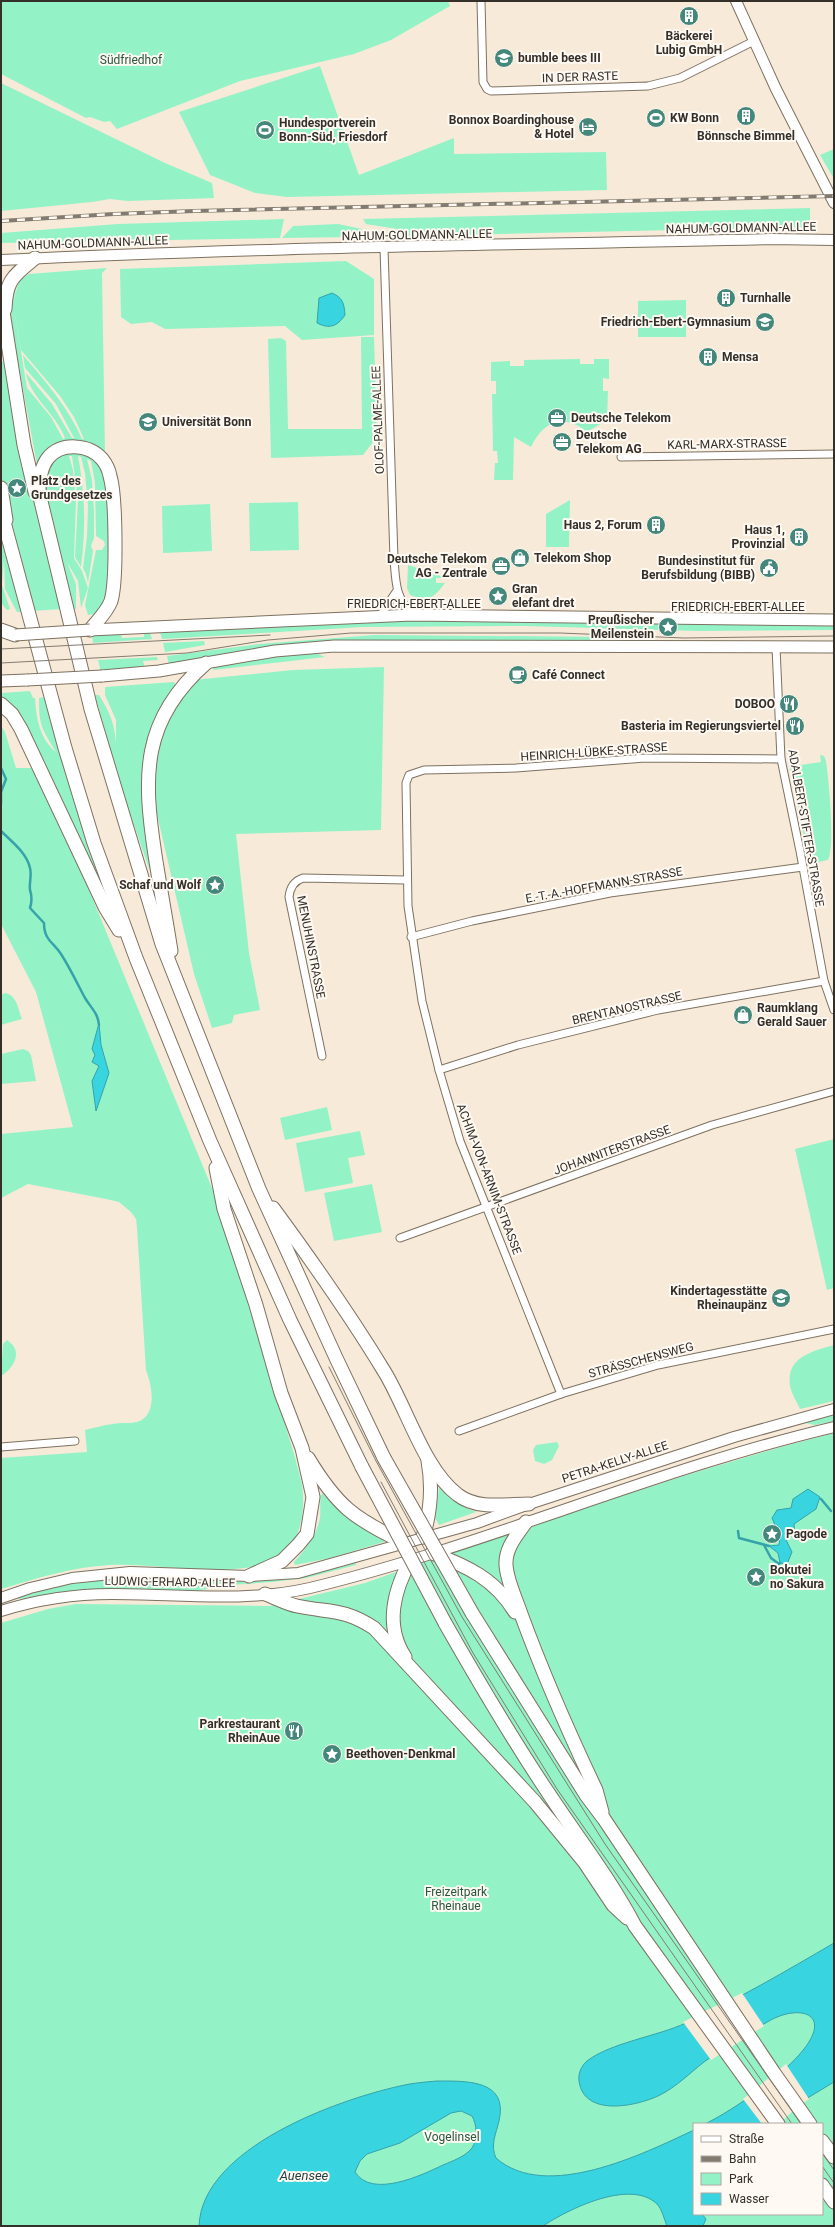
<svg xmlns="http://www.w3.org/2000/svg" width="835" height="2227" font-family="Roboto,sans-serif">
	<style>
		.green { fill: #93f3c7; fill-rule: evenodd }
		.water { fill: #38d4e0; stroke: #37a2a9; fill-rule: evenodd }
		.pier { fill: #f8ead8 }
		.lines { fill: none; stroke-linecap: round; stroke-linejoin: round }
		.stream { stroke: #37a2a9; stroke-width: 2.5 }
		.minor-casing { stroke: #7d7161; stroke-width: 9 }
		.secondary-casing { stroke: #7d7161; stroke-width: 12 }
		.primary-casing { stroke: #7d7161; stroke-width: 13 }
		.motorway-casing { stroke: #7d7161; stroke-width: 15 }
		.minor { stroke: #fff; stroke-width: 7 }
		.secondary { stroke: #fff; stroke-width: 10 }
		.primary { stroke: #fff; stroke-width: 11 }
		.motorway { stroke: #fff; stroke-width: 13 }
		.tram { stroke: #837b6f; stroke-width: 1 }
		.rail-casing { stroke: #837b6f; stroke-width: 4 }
		.rail { stroke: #fef9f2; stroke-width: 2.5; stroke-dasharray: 8; stroke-linecap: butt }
		.primary-bridge-casing { stroke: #7d7161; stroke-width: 13; stroke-linecap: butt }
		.motorway-bridge-casing { stroke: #7d7161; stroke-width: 15; stroke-linecap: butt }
		.primary-bridge { stroke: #fff; stroke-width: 11 }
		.motorway-bridge { stroke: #fff; stroke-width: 13 }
		.labels { text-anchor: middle; stroke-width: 4; stroke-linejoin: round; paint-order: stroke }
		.poi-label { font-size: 12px; font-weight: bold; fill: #342f28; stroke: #fef9f2; text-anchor: start }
		.park-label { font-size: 12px; fill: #295743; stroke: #fef9f2 }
		.street-label { font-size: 12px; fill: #342f28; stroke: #fef9f2 }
		.water-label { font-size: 13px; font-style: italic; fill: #263f41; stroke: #fef9f2 }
	</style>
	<rect width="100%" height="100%" fill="#f8ead8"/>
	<g class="green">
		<path d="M1,1H448L450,6L391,40L354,54L240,81L117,129L110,121L104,122L90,117L86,118L1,74Z"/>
		<path d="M320,66L359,175L454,138V154L606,152L607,190L287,197L255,193L210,175L179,112Z"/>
		<path d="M1,83L165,163L212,183L214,198L128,201L110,199L92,202L1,211Z"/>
		<path d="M834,149V179L820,155Z"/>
		<path d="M810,208V227L408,236L397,229L366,224L363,219Z"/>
		<path d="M284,219L280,238L1,243V233L118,224Z"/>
		<path d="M338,224L362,229V234L353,237L282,238L293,226Z"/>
		<path d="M346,261L374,279V335L302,340L285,326L165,329L152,322L131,324L121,317L120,269Z"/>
		<path d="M107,268L102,273L105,453L85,442L37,465L9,313L13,282L17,285L13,302L19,281L29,274ZM13,303L21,350L60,396L74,417L84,439H82C68,407 46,382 23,355L25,368L56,404L74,438H72L52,404L26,373C30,397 56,414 65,438L63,439L51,417L27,388Z"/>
		<path d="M686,300V337H638V301Z"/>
		<path d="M361,337H374L377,437L363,455L271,458L268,339L281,338L286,341L288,429H362Z"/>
		<path d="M580,359V364H594V359H609V379L603,378V391H608L607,420L587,432C564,413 543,421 531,447L514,437L513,480H494L495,463H498L497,451H493L492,394H496V381H491V362L510,361V366H524V360Z"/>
		<path d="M1,360L7,366L34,500L61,609L33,611L1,475Z"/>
		<path d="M68,451C82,454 94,454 102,468C111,482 110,570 107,589C105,599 101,606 97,614L88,615L85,605L96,550H102L105,545L104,541L96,536L95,483L91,461L87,459L92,480L94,511V538L91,546L93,551L88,583L86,574L83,568L87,536L88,506L85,473L81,457L78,456C85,493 86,529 81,567L75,557L78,499L72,456H69L73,470L76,500L74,558L82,571L88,588L81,608L78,581L67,562L76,584V609H71L44,495L48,466L51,461Z"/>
		<path d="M570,500L569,547H546V514Z"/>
		<path d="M298,502L299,550L250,551L249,503Z"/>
		<path d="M210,504L212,551L163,553L162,506Z"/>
		<path d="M1,526L22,612H17L5,589L4,559L2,585L10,609L7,610L1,603Z"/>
		<path d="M408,565L447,578H436V583H445C434,598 428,602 410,595L407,588Z"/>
		<path d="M363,620L834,624V630L698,631L525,626L363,627L162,639L160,632Z"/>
		<path d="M144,633H150L152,639L93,643L92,635L121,634L122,638L144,637Z"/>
		<path d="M375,635L613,637V640L336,641L258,648L169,665L167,656L259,644Z"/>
		<path d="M204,641L205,645L165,652L163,643Z"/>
		<path d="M313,652L325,657L214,670L212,665L254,658Z"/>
		<path d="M157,657L158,660L143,661L145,668L101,672L98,660Z"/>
		<path d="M384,667L381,830L236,834L249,953L260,1010L234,1015L232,1023L212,1028L194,974L153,797L156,759L163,727L177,703L193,680L293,670Z"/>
		<path d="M174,682L176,685L165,702L144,766L143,800L154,876L152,877L121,788L95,695H99C110,712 115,725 116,744V720L105,695V687Z"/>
		<path d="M30,691L33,698H35C36,718 40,739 56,752C42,728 39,728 39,698L45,697L109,903L8,703L1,697L2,693Z"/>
		<path d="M1,726L5,732L16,768H34L77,861L214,1193L295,1457C298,1470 303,1484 303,1496C304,1517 299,1543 280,1556C243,1582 156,1562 110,1565C73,1567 37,1578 1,1589V1458L87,1452L85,1430C94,1428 103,1425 113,1424C120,1422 130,1424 137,1422C158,1415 152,1386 146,1370L137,1228L136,1219L131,1212L119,1202L106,1199L28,1184L1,1198V1134L73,1127L36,992L1,924Z"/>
		<path d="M820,755L824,756L826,761C829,781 835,846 828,860L809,864L800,816L803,815L801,807H798L789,764L792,760L794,766L821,762Z"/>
		<path d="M5,993C17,995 18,1009 22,1019L1,1025V995Z"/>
		<path d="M23,1049L28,1051L31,1055L36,1081L1,1084V1054Z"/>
		<path d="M327,1107L332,1130L285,1140L280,1118Z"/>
		<path d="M360,1131L365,1155L348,1158L353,1183L305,1192L296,1143Z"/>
		<path d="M834,1139V1288L827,1290L795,1149Z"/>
		<path d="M372,1184L382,1232L334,1241L324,1193Z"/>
		<path d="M7,1340C24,1351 14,1368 1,1376L3,1344Z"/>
		<path d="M834,1345V1401L800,1409C797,1402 791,1393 790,1385C786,1357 813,1351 834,1345Z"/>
		<path d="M834,1414V1421L815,1425L805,1423Z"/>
		<path d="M834,1433V2226H1V1623L48,1609L76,1604L270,1606L365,1583L506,1533L530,1528L542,1522C639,1490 735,1458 834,1433ZM694,2124H822V2214H694Z"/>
		<path d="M557,1442L559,1446L552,1460L544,1464L535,1461L533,1450L536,1445Z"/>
		<path d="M439,1487L464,1507L476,1512L439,1525L435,1518Z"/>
		<path d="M322,1493L342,1512L385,1539L384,1542L330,1558L295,1565L294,1562C306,1549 316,1536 320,1518C321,1511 319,1500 322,1493Z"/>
		<path d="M356,1563V1565L306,1578L272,1582L230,1585L196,1591L88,1589L19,1599L18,1598C96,1568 176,1584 257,1581C291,1580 323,1572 356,1563Z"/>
	</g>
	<g class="water">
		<path d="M332,293C343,298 344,303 345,315C337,327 329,329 317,323L319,298Z"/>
		<path d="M99,1023L101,1045L109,1073L96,1111L92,1081L99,1066L92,1062L95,1055L92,1049Z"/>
		<path d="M808,1489L820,1497L816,1509L794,1524L795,1537L790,1535L786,1540L792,1552L787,1564L780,1563L778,1553L769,1546L779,1545L780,1537L772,1518L777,1510L791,1508L793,1499Z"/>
		<path d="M834,1943V2082L796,2105L776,2124H705C735,2109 784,2075 804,2049C832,2013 799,2004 769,2021C747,2033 724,2047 704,2062C690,2073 676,2087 660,2095C638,2106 584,2118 579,2081C578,2074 581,2066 587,2061C610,2043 658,2036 686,2023C737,2000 786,1971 834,1943Z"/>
		<path d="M437,2081C465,2081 509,2079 499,2121C496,2134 490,2145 496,2158C546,2202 643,2154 694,2130V2214H702L706,2219L703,2226H667C664,2219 662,2209 657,2204C630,2178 567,2210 543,2226H199C202,2148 337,2100 400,2086C412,2083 425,2082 437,2081ZM461,2111L472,2116C477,2125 478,2139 472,2148C465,2157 452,2161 443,2165C422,2175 372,2199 355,2172L360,2161L367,2154L400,2143L451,2113Z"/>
	</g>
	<g class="pier">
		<path d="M742,1993L764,2026L711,2060L683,2022Z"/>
		<path d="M786,2064L809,2099L797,2107L779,2124H762L743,2099Z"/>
	</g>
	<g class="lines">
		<g class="stream">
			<path d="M1,768L6,779L1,792V803"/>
			<path d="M1,831C11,841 27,853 30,868C32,875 29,883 30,890C32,896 32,902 30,908L44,923C44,940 53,942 61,954C70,968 77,983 85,998C91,1008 98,1013 99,1025"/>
			<path d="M821,1499L831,1511"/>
			<path d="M738,1531L739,1538L769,1546"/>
			<path d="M764,1545L771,1558L779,1564L780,1563"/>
		</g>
		<defs>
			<g id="minor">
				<path d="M481,1L483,82L487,89L491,91L648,86L680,78L754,41"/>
				<path d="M384,248L394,559C396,584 395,595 412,615"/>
				<path d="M621,457L834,454"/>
				<path d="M380,616L396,592"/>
				<path d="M776,647L781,759L800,851L824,981L834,1010"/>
				<path d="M411,937L472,921L610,893L803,867"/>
				<path d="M322,1056L289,897C290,887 294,881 303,878L406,880"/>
				<path d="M439,1070L518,1045L658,1010L824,981"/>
				<path d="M400,1238L712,1125L834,1091"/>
				<path d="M561,1394L460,1141L439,1070L422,1001L408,906L406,783L409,775L424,770L516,768L645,758L781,759"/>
				<path d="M459,1431L561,1394L658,1365L834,1329"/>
				<path d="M1,1447L75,1441"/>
			</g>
			<g id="secondary">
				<path d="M736,1L776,89L834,203"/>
				<path d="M1,260C258,247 515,245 772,239L834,240"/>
				<path d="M1,1598L30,1588L72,1578L130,1572L249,1576L298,1573L477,1523L529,1504L734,1437L834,1409"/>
				<path d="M1,1611C36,1600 74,1594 112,1594C178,1594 244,1603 310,1588C487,1545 656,1469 834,1427"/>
			</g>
			<g id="primary">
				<path d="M90,630L412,615L834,620"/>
				<path d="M102,676L159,671L275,651L334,646L834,647"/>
				<path d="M1,681L27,680"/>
			</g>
			<g id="motorway">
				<path d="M1,299L24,445L35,492"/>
				<path d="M5,309C6,280 13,276 35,258"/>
				<path d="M1,488L6,520"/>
				<path d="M1,511L65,748L94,843L136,958L210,1141L290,1320L362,1467"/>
				<path d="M1,630L15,635"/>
				<path d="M90,630C97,621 107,612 111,601C117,581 116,496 110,476C109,470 106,464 102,459C89,444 61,442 48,458C40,468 39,481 39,493L91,709L162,944L259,1189L337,1360L384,1458"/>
				<path d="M1,704L12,714L21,729L105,907L119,930"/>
				<path d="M171,951C166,919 160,887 155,855C143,776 141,720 206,663"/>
				<path d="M216,1168L224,1209L256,1305L281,1393L302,1448L313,1497L307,1534L298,1545L282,1561L249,1576"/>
				<path d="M273,1208C312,1261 350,1315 384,1371C407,1408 424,1470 458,1495C477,1510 507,1504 529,1504"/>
				<path d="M308,1458C337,1506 354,1519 405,1543"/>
				<path d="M526,1522C517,1535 505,1548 506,1565C507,1581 516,1599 521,1614C543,1674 569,1733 596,1790L602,1812"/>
				<path d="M423,1537C431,1511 433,1488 428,1461"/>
				<path d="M432,1553C467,1566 495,1579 515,1612"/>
				<path d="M265,1594C276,1598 287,1604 297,1606C330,1613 343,1608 374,1628L535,1802L585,1863L613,1905L627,1918"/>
				<path d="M472,1613L586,1795L604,1819L774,2073L810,2124"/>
				<path d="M445,1623C478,1681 512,1739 549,1794C578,1838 611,1880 635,1926L778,2124"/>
				<path d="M405,1657C384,1625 394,1590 411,1559"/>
				<path d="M822,2141L834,2157"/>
				<path d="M822,2185L834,2202"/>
			</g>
		</defs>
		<use href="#minor" class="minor-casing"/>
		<use href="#secondary" class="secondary-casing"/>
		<use href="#primary" class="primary-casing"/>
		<use href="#motorway" class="motorway-casing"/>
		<use href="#minor" class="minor"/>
		<use href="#secondary" class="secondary"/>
		<use href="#primary" class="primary"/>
		<use href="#motorway" class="motorway"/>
		<g class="tram">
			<path d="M1,649L270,635"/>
			<path d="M1,663L187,653L268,640L351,633H560L684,638L834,636"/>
			<path d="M329,1367L376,1461L462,1617L605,1844L801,2124"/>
			<path d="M381,1482L473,1653L557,1789L792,2124"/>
			<path d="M822,2153L834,2170"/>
			<path d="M822,2166L834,2183"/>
		</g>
		<defs>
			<path id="rail" d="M1,221L114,214L194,211L834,196"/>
		</defs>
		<use href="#rail" class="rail-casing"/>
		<use href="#rail" class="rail"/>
		<defs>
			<g id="primary-bridge">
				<path d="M15,635L90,630"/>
				<path d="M27,680L102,676"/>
			</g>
			<g id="motorway-bridge">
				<path d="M384,1458L472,1613"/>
				<path d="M362,1467L445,1623"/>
			</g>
		</defs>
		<use href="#primary-bridge" class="primary-bridge-casing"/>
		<use href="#motorway-bridge" class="motorway-bridge-casing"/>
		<use href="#primary-bridge" class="primary-bridge"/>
		<use href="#motorway-bridge" class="motorway-bridge"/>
	</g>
	<defs>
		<symbol id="building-disc" viewBox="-11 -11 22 22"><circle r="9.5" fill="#44877b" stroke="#fef9f2"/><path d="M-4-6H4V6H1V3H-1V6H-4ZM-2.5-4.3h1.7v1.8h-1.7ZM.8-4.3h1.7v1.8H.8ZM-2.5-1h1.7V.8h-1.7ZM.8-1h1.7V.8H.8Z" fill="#fff"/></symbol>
		<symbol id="school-disc" viewBox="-11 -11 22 22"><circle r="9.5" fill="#44877b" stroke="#fef9f2"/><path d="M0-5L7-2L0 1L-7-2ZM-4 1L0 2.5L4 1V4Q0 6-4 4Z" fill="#fff"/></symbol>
		<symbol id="stadium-disc" viewBox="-11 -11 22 22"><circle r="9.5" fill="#44877b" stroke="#fef9f2"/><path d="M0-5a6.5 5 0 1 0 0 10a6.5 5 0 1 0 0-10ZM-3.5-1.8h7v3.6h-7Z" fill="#fff"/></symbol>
		<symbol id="hotel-disc" viewBox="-11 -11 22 22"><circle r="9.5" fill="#44877b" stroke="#fef9f2"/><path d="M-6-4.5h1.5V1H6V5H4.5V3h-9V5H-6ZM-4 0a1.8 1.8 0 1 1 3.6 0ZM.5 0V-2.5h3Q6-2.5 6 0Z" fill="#fff"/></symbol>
		<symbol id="office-disc" viewBox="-11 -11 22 22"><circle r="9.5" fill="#44877b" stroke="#fef9f2"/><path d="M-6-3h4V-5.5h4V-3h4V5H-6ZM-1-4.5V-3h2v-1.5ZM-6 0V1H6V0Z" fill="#fff"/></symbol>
		<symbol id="university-disc" viewBox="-11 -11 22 22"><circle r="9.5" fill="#44877b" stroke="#fef9f2"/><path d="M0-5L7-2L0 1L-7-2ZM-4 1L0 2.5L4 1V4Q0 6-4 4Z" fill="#fff"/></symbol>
		<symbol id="sight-disc" viewBox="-11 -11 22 22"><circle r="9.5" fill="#44877b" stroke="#fef9f2"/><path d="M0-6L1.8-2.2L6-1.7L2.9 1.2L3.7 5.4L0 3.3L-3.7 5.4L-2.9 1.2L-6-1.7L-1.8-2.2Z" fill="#fff"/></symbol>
		<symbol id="shop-disc" viewBox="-11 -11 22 22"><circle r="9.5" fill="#44877b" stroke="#fef9f2"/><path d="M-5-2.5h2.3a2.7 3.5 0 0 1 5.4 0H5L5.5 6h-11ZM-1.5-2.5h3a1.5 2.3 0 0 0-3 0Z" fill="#fff"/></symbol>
		<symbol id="civic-disc" viewBox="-11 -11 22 22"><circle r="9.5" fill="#44877b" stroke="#fef9f2"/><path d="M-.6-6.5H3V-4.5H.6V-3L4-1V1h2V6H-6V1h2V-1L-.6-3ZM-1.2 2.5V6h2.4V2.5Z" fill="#fff"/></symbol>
		<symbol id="cafe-disc" viewBox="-11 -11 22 22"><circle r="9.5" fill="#44877b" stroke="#fef9f2"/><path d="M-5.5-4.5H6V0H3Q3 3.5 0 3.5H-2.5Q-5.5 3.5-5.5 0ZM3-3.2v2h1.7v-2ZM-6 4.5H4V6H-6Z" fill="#fff"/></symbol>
		<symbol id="restaurant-disc" viewBox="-11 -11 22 22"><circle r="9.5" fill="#44877b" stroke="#fef9f2"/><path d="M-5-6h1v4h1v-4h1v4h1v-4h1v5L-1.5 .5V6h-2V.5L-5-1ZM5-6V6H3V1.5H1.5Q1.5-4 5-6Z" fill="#fff"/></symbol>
	</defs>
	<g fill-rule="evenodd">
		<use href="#building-disc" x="678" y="5" width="22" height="22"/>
		<use href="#school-disc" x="493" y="47" width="22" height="22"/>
		<use href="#building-disc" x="735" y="105" width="22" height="22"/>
		<use href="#stadium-disc" x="645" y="107" width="22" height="22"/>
		<use href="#hotel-disc" x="577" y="116" width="22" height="22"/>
		<use href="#stadium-disc" x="254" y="119" width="22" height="22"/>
		<use href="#building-disc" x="715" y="287" width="22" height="22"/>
		<use href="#school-disc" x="754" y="311" width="22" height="22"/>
		<use href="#building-disc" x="697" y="346" width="22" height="22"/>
		<use href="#office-disc" x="546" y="407" width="22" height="22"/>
		<use href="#university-disc" x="137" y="411" width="22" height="22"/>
		<use href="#office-disc" x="551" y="431" width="22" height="22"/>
		<use href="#sight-disc" x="6" y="477" width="22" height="22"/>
		<use href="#building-disc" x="645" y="514" width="22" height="22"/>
		<use href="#building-disc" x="788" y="526" width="22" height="22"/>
		<use href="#shop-disc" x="509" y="547" width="22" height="22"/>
		<use href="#office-disc" x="490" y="555" width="22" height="22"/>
		<use href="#civic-disc" x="758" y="557" width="22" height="22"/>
		<use href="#sight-disc" x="487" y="585" width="22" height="22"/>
		<use href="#sight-disc" x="657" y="616" width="22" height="22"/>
		<use href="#cafe-disc" x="507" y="664" width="22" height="22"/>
		<use href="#restaurant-disc" x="778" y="693" width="22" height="22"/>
		<use href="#restaurant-disc" x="784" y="715" width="22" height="22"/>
		<use href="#sight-disc" x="204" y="874" width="22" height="22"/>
		<use href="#shop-disc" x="732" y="1004" width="22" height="22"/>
		<use href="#school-disc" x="770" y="1287" width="22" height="22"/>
		<use href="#sight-disc" x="761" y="1523" width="22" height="22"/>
		<use href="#sight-disc" x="745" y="1566" width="22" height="22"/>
		<use href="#restaurant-disc" x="283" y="1720" width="22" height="22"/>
		<use href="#sight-disc" x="321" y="1743" width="22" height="22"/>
	</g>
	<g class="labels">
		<g class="poi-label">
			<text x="689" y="40" text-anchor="middle">Bäckerei<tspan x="689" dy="14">Lubig GmbH</tspan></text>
			<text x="518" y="62">bumble bees III</text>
			<text x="670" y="122">KW Bonn</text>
			<text x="574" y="124" text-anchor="end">Bonnox Boardinghouse<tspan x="574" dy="14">&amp; Hotel</tspan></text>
			<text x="279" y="127">Hundesportverein<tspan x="279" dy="14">Bonn-Süd, Friesdorf</tspan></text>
			<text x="746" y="140" text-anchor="middle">Bönnsche Bimmel</text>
			<text x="740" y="302">Turnhalle</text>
			<text x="751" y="326" text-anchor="end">Friedrich-Ebert-Gymnasium</text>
			<text x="722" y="361">Mensa</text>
			<text x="571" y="422">Deutsche Telekom</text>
			<text x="162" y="426">Universität Bonn</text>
			<text x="576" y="439">Deutsche<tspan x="576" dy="14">Telekom AG</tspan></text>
			<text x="31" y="485">Platz des<tspan x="31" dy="14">Grundgesetzes</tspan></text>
			<text x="642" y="529" text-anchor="end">Haus 2, Forum</text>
			<text x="785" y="534" text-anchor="end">Haus 1,<tspan x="785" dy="14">Provinzial</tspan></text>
			<text x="534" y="562">Telekom Shop</text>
			<text x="487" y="563" text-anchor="end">Deutsche Telekom<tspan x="487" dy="14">AG - Zentrale</tspan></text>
			<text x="755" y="565" text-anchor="end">Bundesinstitut für<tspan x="755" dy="14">Berufsbildung (BIBB)</tspan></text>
			<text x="512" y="593">Gran<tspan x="512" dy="14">elefant dret</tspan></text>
			<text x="654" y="624" text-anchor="end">Preußischer<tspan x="654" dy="14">Meilenstein</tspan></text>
			<text x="532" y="679">Café Connect</text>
			<text x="775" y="708" text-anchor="end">DOBOO</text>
			<text x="781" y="730" text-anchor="end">Basteria im Regierungsviertel</text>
			<text x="201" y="889" text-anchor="end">Schaf und Wolf</text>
			<text x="757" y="1012">Raumklang<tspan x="757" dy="14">Gerald Sauer</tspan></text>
			<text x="767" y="1295" text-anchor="end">Kindertagesstätte<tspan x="767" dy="14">Rheinaupänz</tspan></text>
			<text x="786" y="1538">Pagode</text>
			<text x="770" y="1574">Bokutei<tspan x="770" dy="14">no Sakura</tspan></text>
			<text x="280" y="1728" text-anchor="end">Parkrestaurant<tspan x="280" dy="14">RheinAue</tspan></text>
			<text x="346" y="1758">Beethoven-Denkmal</text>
		</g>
		<g class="park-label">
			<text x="131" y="64">Südfriedhof</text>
			<text x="456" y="1896">Freizeitpark<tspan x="456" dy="14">Rheinaue</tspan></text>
			<text x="452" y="2141">Vogelinsel</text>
		</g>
		<g class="street-label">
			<text transform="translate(580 77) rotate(-2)" y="4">IN DER RASTE</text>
			<text transform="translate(741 228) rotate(-1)" y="4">NAHUM-GOLDMANN-ALLEE</text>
			<text transform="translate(417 235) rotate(-1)" y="4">NAHUM-GOLDMANN-ALLEE</text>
			<text transform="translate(93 243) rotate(-2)" y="4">NAHUM-GOLDMANN-ALLEE</text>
			<text transform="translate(378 420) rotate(-92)" y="4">OLOF-PALME-ALLEE</text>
			<text transform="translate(727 444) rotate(-1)" y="4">KARL-MARX-STRASSE</text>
			<text x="414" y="608">FRIEDRICH-EBERT-ALLEE</text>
			<text x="738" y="611">FRIEDRICH-EBERT-ALLEE</text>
			<text transform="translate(594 752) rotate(-4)" y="4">HEINRICH-LÜBKE-STRASSE</text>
			<text transform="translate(806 828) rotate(80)" y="4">ADALBERT-STIFTER-STRASSE</text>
			<text transform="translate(604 885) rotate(-10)" y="4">E.-T.-A.-HOFFMANN-STRASSE</text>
			<text transform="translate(311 947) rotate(79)" y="4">MENUHINSTRASSE</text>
			<text transform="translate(627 1008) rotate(-13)" y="4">BRENTANOSTRASSE</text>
			<text transform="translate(612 1150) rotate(-20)" y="4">JOHANNITERSTRASSE</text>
			<text transform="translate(489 1179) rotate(69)" y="4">ACHIM-VON-ARNIM-STRASSE</text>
			<text transform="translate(641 1360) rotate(-15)" y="4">STRÄSSCHENSWEG</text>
			<text transform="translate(615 1462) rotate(-18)" y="4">PETRA-KELLY-ALLEE</text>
			<text transform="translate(170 1582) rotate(1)" y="4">LUDWIG-ERHARD-ALLEE</text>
		</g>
		<g class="water-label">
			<text x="304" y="2180">Auensee</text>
		</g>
	</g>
	<rect width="835" height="2227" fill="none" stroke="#342f28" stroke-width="4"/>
	<rect x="693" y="2123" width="130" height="92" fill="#fef9f2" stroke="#ada8a1"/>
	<rect x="701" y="2136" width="20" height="6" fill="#ffffff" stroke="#ada8a1"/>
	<text x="729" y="2143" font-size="12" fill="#342f28">Straße</text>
	<rect x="701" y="2156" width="20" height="6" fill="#837b6f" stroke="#ada8a1"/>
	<text x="729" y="2163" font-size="12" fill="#342f28">Bahn</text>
	<rect x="701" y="2173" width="20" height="12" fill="#93f3c7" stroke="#ada8a1"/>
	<text x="729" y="2183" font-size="12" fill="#342f28">Park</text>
	<rect x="701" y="2193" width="20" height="12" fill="#38d4e0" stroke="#ada8a1"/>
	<text x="729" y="2203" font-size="12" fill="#342f28">Wasser</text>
</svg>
